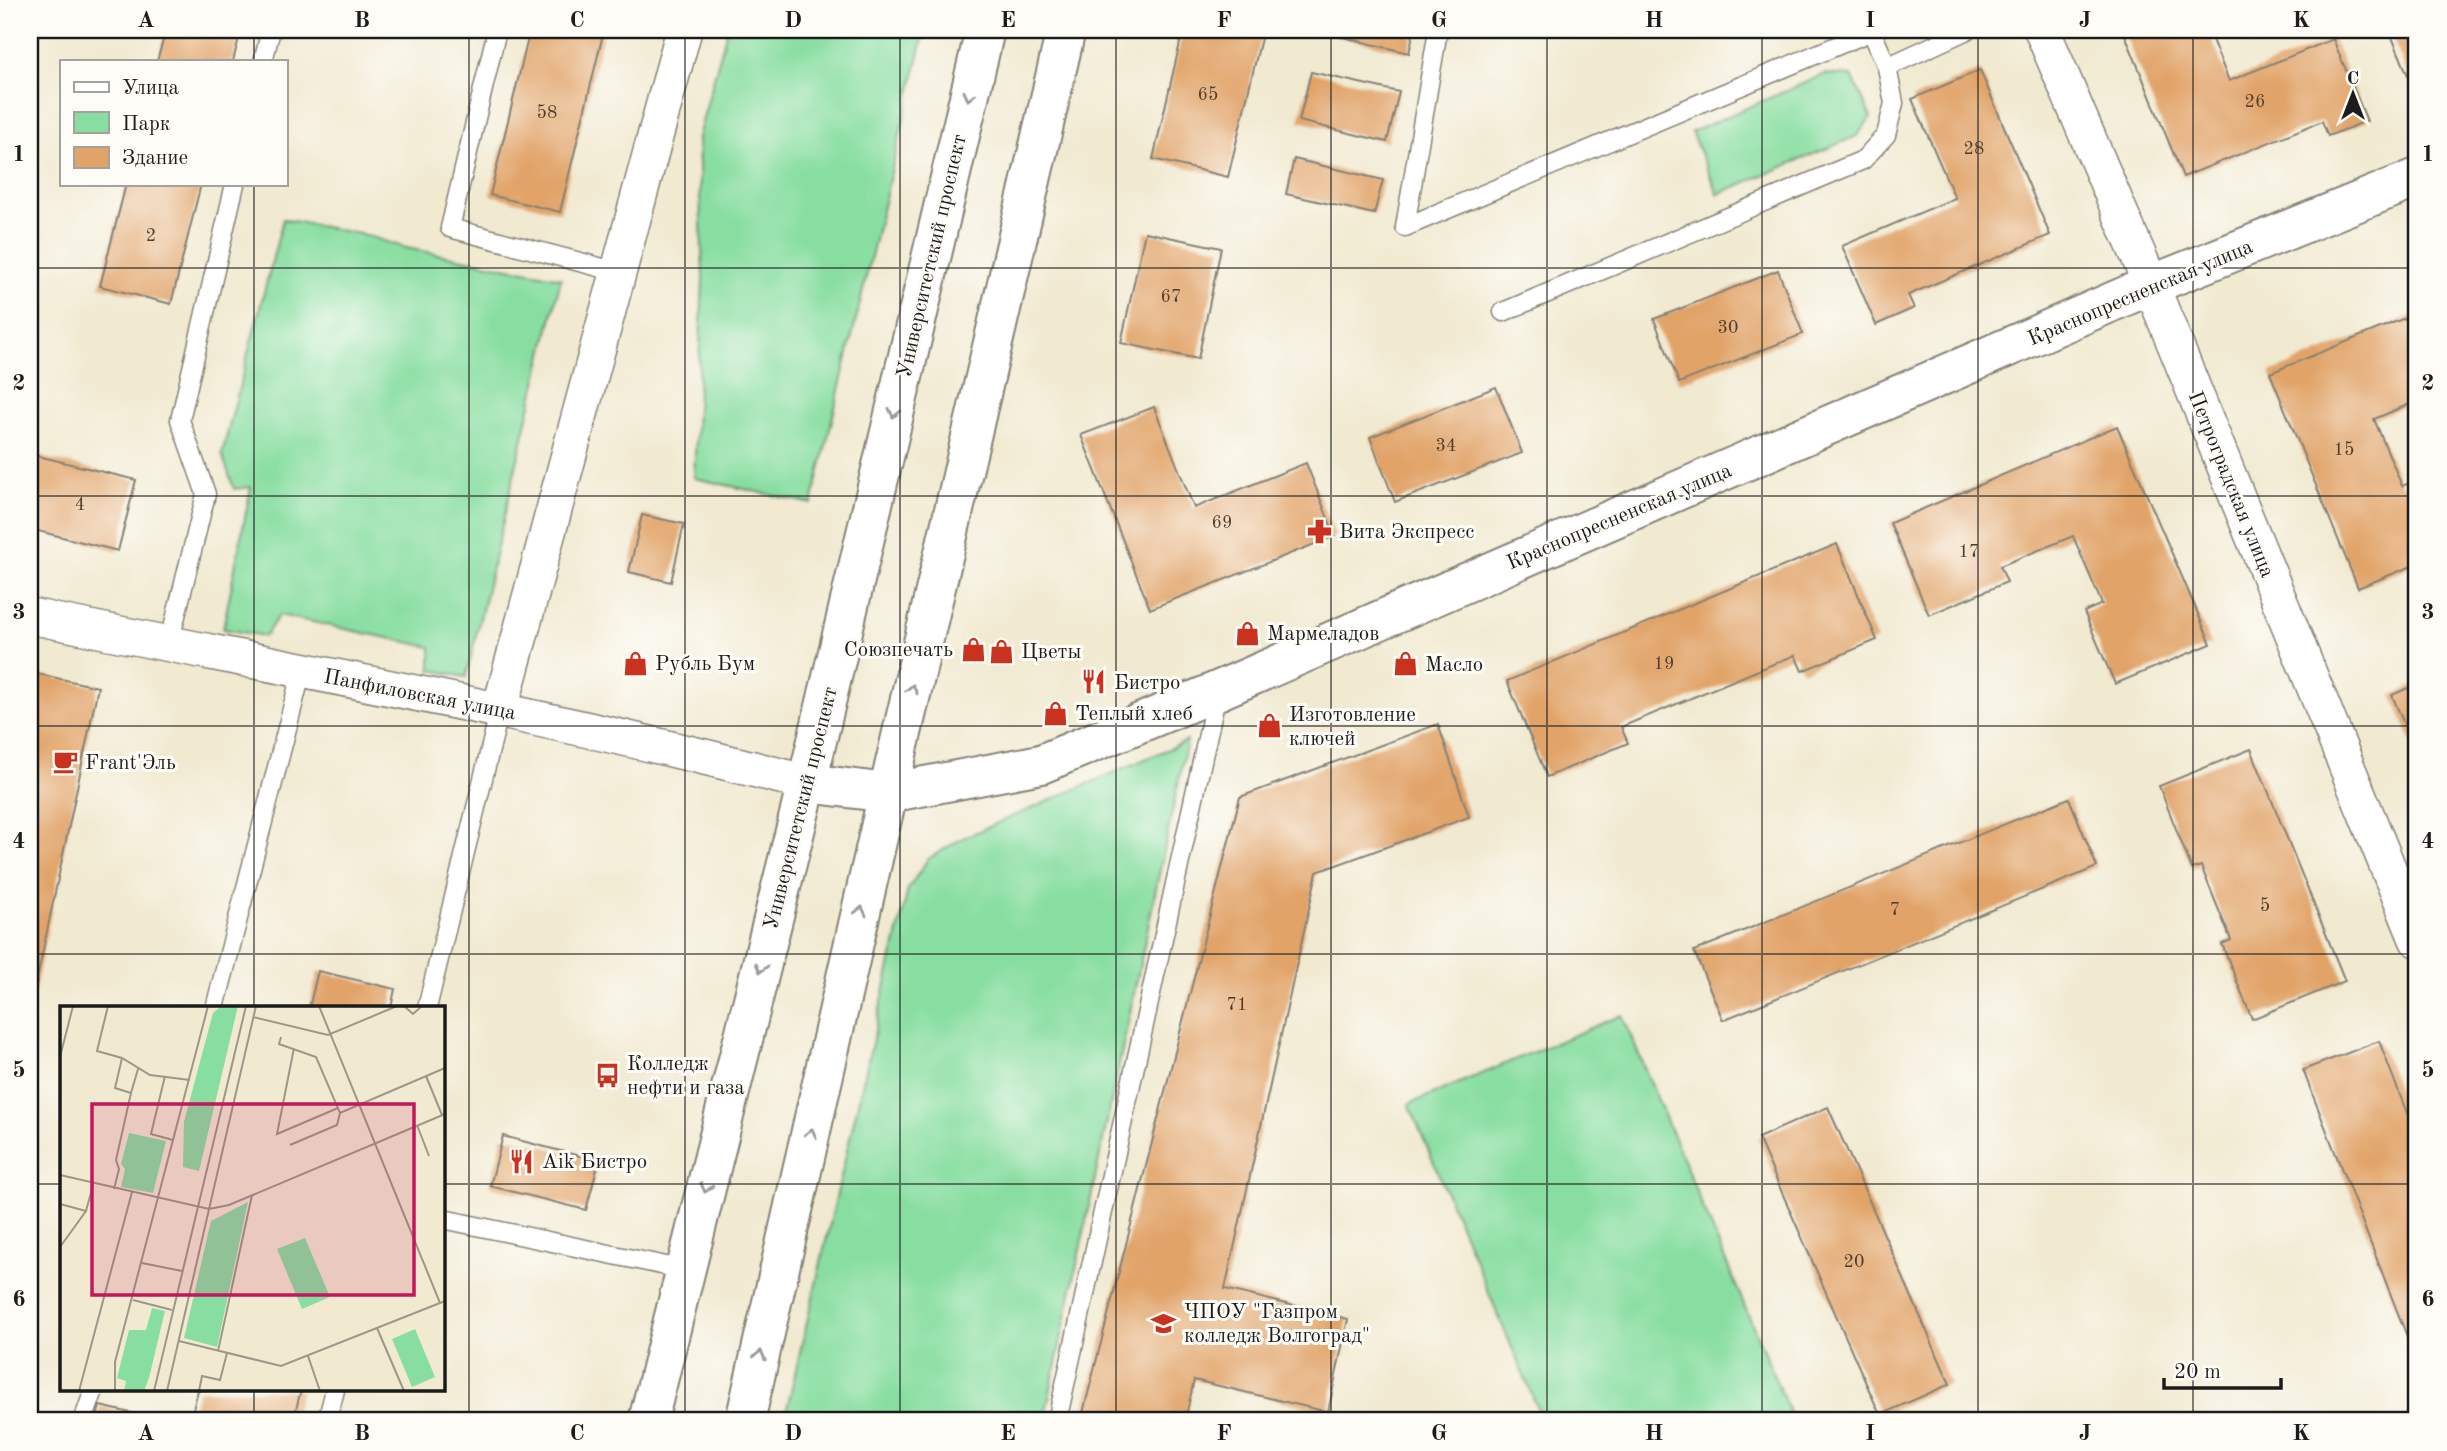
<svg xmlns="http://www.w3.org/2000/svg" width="2447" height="1451" font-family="'Old Standard TT',serif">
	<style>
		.green { fill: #88dea1; stroke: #527d5e; stroke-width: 2 }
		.building { fill: #e1a368 }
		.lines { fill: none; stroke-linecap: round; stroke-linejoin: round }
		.lane-casing { stroke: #868276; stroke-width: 21 }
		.street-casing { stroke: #868276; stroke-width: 38 }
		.secondary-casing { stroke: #868276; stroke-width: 42 }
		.highway-casing { stroke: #868276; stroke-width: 42 }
		.lane { stroke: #fff; stroke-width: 18 }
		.street { stroke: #fff; stroke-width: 35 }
		.secondary { stroke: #fff; stroke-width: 38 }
		.highway { stroke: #fff; stroke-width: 38 }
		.oneway { stroke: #999 }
		.grid { fill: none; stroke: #1c1c1c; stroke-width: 2; stroke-opacity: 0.55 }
		.labels { text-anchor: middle; stroke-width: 6; stroke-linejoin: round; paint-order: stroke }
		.number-label { font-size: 18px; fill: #4d3e2f }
		.street-label { font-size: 21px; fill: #1c1c1c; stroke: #fdfcf7 }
		.poi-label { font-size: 21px; fill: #1c1c1c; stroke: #fdfcf7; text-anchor: start }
		.inset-road { fill: none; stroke: #9c9788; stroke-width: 2 }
		.view { fill: #c2185b; fill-opacity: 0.15; stroke: #c2185b; stroke-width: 3.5 }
		.inset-edge { fill: none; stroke: #1c1c1c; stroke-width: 3.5 }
		.neatline { fill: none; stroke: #1c1c1c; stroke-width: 2.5 }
		.grid-label { font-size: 23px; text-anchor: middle; font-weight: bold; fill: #1c1c1c }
	</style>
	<rect width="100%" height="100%" fill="#fdfcf7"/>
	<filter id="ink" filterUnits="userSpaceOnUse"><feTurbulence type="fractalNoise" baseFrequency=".0143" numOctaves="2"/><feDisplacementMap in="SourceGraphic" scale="14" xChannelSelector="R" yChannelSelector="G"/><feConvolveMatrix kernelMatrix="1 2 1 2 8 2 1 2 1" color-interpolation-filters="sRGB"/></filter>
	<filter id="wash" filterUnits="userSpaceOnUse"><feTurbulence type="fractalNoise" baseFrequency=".00686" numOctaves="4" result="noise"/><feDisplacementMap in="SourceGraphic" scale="28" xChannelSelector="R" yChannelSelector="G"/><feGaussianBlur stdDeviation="1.57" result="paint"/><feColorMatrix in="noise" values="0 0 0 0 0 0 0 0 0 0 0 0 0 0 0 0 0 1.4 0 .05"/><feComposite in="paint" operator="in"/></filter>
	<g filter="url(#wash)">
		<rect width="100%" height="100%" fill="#f1e9d0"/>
		<g class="green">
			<path d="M727,30H925L812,504L694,478L703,278L698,137Z"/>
			<path d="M1825,74L1852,76L1871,117L1857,136L1718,194L1691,132Z"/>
			<path d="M283,219L365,235L406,248L561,278L466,677L431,670V647L279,615L265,636L223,629L251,487L234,489L222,454Z"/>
			<path d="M1187,741L1044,1421H784L908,889L928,859L963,838Z"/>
			<path d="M1622,1015L1793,1421H1543L1409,1104Z"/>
		</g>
		<g id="blocks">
			<g class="building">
				<path d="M166,30H241L233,61H157Z"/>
				<path d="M530,30H604L560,212L490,195Z"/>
				<path d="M1183,30H1263L1228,177L1153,159Z"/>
				<path d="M1321,30H1414L1409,53L1321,32Z"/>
				<path d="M2123,30H2208L2229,81L2333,39L2367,121L2328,136L2322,121L2183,177Z"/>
				<path d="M2389,30H2417V97Z"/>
				<path d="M1980,70L2050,235L1908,295L1914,308L1876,325L1842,246L1955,198L1912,99Z"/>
				<path d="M1311,72L1399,92L1387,142L1299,121Z"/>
				<path d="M1294,159L1383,180L1374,214L1286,194Z"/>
				<path d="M126,184H201L171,304L100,286Z"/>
				<path d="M1145,232L1221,248L1198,359L1121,343Z"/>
				<path d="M1778,270L1803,334L1679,383L1654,319Z"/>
				<path d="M2417,313V401L2374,419L2402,486L2417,480V564L2358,588L2270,373Z"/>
				<path d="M1496,387L1522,453L1395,502L1370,437Z"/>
				<path d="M1154,407L1194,508L1306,463L1335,536L1150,609L1081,435Z"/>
				<path d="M2117,426L2211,644L2115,684L2084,612L2102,604L2073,536L2000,566L2007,582L1929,615L1890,523Z"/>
				<path d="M30,454L136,480L118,551L30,529Z"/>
				<path d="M642,515L684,524L671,582L629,572Z"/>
				<path d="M1837,544L1877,640L1802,671L1795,655L1621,727L1628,743L1547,777L1507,681Z"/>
				<path d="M33,673L98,687L31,1008L30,688Z"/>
				<path d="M2417,684V755L2392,695Z"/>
				<path d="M1438,724L1469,817L1317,872L1225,1289L1348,1319L1328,1412L1194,1380L1185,1421H1081L1240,797Z"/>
				<path d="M2251,749L2345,981L2252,1019L2222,944L2231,940L2201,866L2192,869L2159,786Z"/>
				<path d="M2069,798L2097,867L1723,1020L1694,951Z"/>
				<path d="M318,971L395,989L391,1008H309Z"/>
				<path d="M2379,1041L2417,1139V1362L2303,1070Z"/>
				<path d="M1828,1107L1950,1384L1880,1415L1758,1138Z"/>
				<path d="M503,1136L599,1161L586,1210L490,1186Z"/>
				<path d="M198,1390H301L293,1421H190Z"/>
				<path d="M100,1406L162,1420V1421H96Z"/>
			</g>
		</g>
	</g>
	<g filter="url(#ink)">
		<use href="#blocks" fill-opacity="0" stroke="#868276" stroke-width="2"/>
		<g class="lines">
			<defs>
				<g id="lane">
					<path d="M497,30L450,228L618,272"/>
					<path d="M1438,30L1405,227L1872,31"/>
					<path d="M1871,30L1887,67L1967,30"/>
					<path d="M263,61L271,30"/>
					<path d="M1503,312L1863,160L1886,135L1894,103L1887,67"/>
					<path d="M169,644L206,494L180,420L235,184"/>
					<path d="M215,1008L302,670"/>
					<path d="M427,1008L500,709"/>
					<path d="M443,1219L685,1270"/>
					<path d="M83,1421L94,1390"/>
					<path d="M327,1421L335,1390"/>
					<path d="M1057,1421L1217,693"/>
				</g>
				<g id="street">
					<path d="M2042,30L2151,285L2417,939"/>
					<path d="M30,616C290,669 551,715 807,783"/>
					<path d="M500,709L684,30"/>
				</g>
				<path id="secondary" d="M807,783L888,793L1041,764L1217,691L2151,285L2417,178"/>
				<g id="highway">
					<path d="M648,1421L807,783L985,30"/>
					<path d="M745,1421L888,793L1066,30"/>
				</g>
			</defs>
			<use href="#lane" class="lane-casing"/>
			<use href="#street" class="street-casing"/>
			<use href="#secondary" class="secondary-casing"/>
			<use href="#highway" class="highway-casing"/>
			<use href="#lane" class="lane"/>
			<use href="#street" class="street"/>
			<use href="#secondary" class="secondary"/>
			<use href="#highway" class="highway"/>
		</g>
		<defs><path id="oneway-chevron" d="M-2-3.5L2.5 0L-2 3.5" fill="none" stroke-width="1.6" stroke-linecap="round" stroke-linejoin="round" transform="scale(1.75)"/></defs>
		<g class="oneway">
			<use href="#oneway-chevron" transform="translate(969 96) rotate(103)"/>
			<use href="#oneway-chevron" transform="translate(894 413) rotate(103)"/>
			<use href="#oneway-chevron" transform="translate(912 689) rotate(-77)"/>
			<use href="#oneway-chevron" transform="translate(861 911) rotate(-77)"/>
			<use href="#oneway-chevron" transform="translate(761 968) rotate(104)"/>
			<use href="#oneway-chevron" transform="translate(811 1133) rotate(-77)"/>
			<use href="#oneway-chevron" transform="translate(706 1188) rotate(104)"/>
			<use href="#oneway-chevron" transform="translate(760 1355) rotate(-77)"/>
		</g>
	</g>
	<path class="grid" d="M254,30V61M469,30V1421M685,30V1421M900,30V1421M1116,30V1421M1331,30V1421M1547,30V1421M1762,30V1421M1978,30V1421M2193,30V1421M254,184V1008M30,268H2417M30,496H2417M30,726H2417M30,954H2417M30,1184H61M443,1184H2417M254,1390V1421"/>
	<defs>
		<symbol id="pharmacy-bare" viewBox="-9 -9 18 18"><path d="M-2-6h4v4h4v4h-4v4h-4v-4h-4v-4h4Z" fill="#c8321e" stroke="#fdfcf7" stroke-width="2.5" paint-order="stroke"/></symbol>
		<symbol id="shop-bare" viewBox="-9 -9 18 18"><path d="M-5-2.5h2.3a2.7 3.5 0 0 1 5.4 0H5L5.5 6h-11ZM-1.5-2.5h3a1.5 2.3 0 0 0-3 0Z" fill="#c8321e" stroke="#fdfcf7" stroke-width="2.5" paint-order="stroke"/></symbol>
		<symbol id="restaurant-bare" viewBox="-9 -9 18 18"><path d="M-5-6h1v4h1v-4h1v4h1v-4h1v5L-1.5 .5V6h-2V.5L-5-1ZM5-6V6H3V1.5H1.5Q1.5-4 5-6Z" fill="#c8321e" stroke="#fdfcf7" stroke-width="2.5" paint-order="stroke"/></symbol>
		<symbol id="cafe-bare" viewBox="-9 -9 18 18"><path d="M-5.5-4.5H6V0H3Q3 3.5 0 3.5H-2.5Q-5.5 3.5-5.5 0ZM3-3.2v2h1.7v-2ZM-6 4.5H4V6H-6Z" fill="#c8321e" stroke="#fdfcf7" stroke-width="2.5" paint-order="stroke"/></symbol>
		<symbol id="bus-bare" viewBox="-9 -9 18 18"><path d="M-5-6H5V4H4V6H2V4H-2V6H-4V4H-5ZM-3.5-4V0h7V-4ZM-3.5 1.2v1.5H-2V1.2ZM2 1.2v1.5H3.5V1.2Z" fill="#c8321e" stroke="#fdfcf7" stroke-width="2.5" paint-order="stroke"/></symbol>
		<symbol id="university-bare" viewBox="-9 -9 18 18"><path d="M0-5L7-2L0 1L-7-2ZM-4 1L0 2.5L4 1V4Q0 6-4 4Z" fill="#c8321e" stroke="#fdfcf7" stroke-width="2.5" paint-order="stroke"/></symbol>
	</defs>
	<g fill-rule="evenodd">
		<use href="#pharmacy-bare" x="1302" y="514" width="35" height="35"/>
		<use href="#shop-bare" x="1230" y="616" width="35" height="35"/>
		<use href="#shop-bare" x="956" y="632" width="35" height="35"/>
		<use href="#shop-bare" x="984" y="634" width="35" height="35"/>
		<use href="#shop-bare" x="618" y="646" width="35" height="35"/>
		<use href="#shop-bare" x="1388" y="646" width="35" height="35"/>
		<use href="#restaurant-bare" x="1076" y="664" width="35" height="35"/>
		<use href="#shop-bare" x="1038" y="696" width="35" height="35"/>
		<use href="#shop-bare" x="1252" y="708" width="35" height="35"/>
		<use href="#cafe-bare" x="48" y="744" width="35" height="35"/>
		<use href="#bus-bare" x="590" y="1058" width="35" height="35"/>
		<use href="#restaurant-bare" x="504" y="1144" width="35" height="35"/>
		<use href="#university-bare" x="1146" y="1306" width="35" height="35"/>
	</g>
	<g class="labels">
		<g class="number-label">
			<text x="1208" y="100">65</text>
			<text x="2255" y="107">26</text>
			<text x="547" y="118">58</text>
			<text x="1974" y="154">28</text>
			<text x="151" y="241">2</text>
			<text x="1171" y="302">67</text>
			<text x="1728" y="333">30</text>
			<text x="1446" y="451">34</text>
			<text x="2344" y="455">15</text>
			<text x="80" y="510">4</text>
			<text x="1222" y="528">69</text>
			<text x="1969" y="557">17</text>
			<text x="1664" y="669">19</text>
			<text x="2265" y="911">5</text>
			<text x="1895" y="915">7</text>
			<text x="1237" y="1010">71</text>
			<text x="1854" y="1267">20</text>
		</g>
		<g class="street-label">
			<text transform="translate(931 256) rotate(-77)" y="7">Университетский проспект</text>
			<text transform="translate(2140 292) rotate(-23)" y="7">Краснопресненская улица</text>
			<text transform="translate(2232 484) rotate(68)" y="7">Петроградская улица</text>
			<text transform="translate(1619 516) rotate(-23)" y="7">Краснопресненская улица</text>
			<text transform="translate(420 694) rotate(11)" y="7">Панфиловская улица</text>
			<text transform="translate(800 808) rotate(-76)" y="7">Университетский проспект</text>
		</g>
		<g class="poi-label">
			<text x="1339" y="538">Вита Экспресс</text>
			<text x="1267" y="640">Мармеладов</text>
			<text x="953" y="656" text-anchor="end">Союзпечать</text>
			<text x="1021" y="658">Цветы</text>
			<text x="655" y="670">Рубль Бум</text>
			<text x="1425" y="671">Масло</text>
			<text x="1114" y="689">Бистро</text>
			<text x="1075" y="720">Теплый хлеб</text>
			<text x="1289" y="721">Изготовление<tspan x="1289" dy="24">ключей</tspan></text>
			<text x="85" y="769">Frant'Эль</text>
			<text x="627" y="1070">Колледж<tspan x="627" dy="24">нефти и газа</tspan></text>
			<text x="542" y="1168">Aik Бистро</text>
			<text x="1184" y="1318">ЧПОУ "Газпром<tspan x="1184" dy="24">колледж Волгоград"</tspan></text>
		</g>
	</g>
	<g transform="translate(60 1006)">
		<rect width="385" height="385" fill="#f1e9d0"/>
		<path d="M161,0H178L139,165L123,161L124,116L153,7ZM69,127L106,135L93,187L61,181L65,163L61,158ZM188,196L157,341L124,332L151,215ZM245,232L270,291L242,303L217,243ZM92,302L105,305L89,372L84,385H64L66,375L57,372L69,324H86ZM355,323L375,371L352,381L332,333Z" fill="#88dea1"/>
		<path class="inset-road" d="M48,0L37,45L62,52L90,69L130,74M259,0L380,297M344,0L353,8L362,0M193,11L268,29L337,0M221,31L219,38L256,51L280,107L385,62M234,42L217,128L278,102M0,51L13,0M105,70L91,128L113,134M366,70L382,109M71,87L78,63M357,119L369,150M230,139L277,119L280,107M0,169L149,203L169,199L385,108M54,183L59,163L56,154L71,87L55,82L62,52M0,198L26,205M0,241L26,205L33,179M82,257L122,265M73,294L112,304M317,322L344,385M119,335L221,360L385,295M158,345L192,189M248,350L260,385M19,385L72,186M55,385V356L148,0M94,385L186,0M107,385L196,0M139,385L142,370L160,374L167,347"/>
		<path class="view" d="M32,98H354V289H32Z"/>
		<rect width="385" height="385" class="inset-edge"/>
	</g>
	<rect width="2447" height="1451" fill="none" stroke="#fdfcf7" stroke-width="77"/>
	<rect x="60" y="60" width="228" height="126" fill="#fdfcf7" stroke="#a3a29f" stroke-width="2"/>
	<rect x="74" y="82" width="35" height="10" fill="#ffffff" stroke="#a3a29f" stroke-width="2"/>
	<text x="122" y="94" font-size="21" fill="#1c1c1c">Улица</text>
	<rect x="74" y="112" width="35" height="21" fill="#88dea1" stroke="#a3a29f" stroke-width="2"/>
	<text x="122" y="130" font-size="21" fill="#1c1c1c">Парк</text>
	<rect x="74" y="147" width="35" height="21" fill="#e1a368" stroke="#a3a29f" stroke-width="2"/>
	<text x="122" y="164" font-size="21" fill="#1c1c1c">Здание</text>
	<g transform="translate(2353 94)" stroke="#fdfcf7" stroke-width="5" paint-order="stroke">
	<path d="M0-5L12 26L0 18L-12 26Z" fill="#1c1c1c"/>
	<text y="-10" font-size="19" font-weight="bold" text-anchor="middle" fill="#1c1c1c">С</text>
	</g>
	<path d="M2164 1378v10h117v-10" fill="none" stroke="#1c1c1c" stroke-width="3.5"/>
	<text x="2174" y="1378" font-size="21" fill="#1c1c1c" stroke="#fdfcf7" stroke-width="5" paint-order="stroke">20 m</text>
	<rect x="38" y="38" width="2370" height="1374" class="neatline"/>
	<g class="grid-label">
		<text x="146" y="27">A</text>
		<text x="362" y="27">B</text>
		<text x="577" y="27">C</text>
		<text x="793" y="27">D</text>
		<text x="1008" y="27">E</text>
		<text x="1224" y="27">F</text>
		<text x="1439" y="27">G</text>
		<text x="1654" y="27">H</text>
		<text x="1870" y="27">I</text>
		<text x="2085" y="27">J</text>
		<text x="2301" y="27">K</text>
		<text x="19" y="161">1</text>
		<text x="2428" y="161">1</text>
		<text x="19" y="390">2</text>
		<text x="2428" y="390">2</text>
		<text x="19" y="619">3</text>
		<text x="2428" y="619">3</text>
		<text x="19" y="848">4</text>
		<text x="2428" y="848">4</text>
		<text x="19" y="1077">5</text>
		<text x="2428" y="1077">5</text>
		<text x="19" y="1306">6</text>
		<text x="2428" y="1306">6</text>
		<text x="146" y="1440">A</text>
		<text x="362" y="1440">B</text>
		<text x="577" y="1440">C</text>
		<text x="793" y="1440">D</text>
		<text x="1008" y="1440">E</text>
		<text x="1224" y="1440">F</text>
		<text x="1439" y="1440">G</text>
		<text x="1654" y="1440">H</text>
		<text x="1870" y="1440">I</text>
		<text x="2085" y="1440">J</text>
		<text x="2301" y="1440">K</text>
	</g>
</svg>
